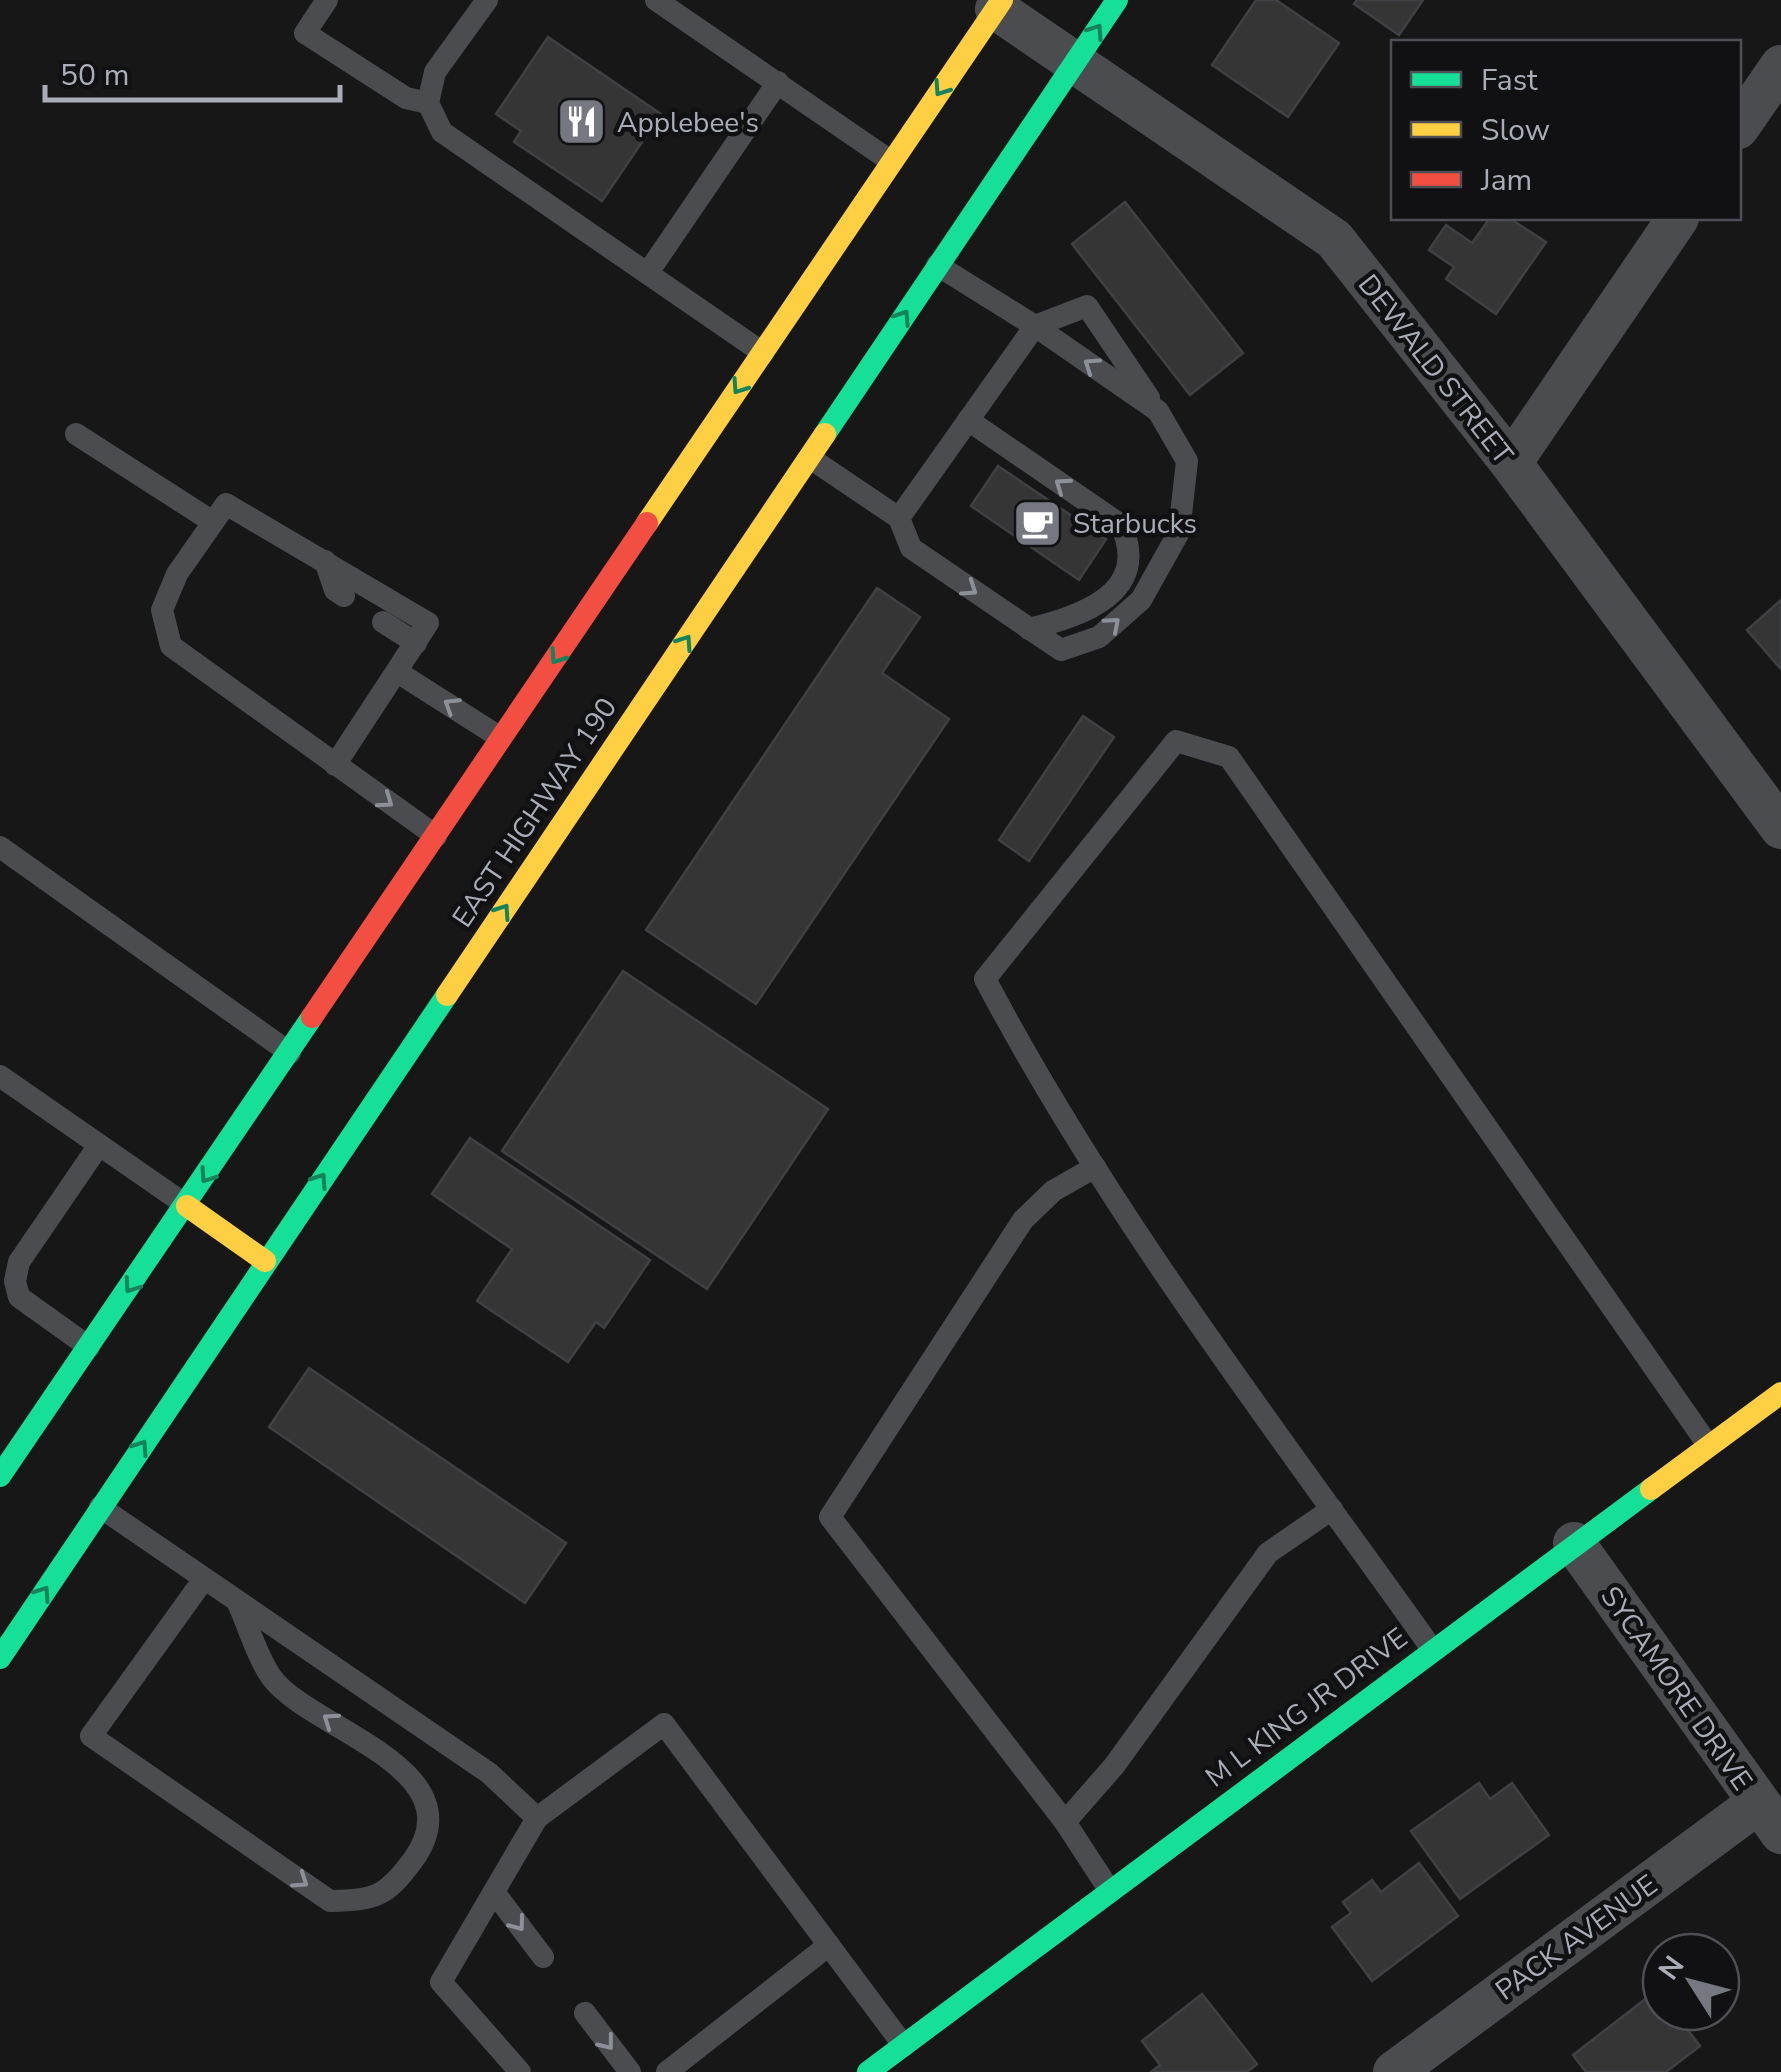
<svg xmlns="http://www.w3.org/2000/svg" width="1781" height="2072" font-family="'Nunito Sans',sans-serif">
	<style>
		.building { fill: #353536; stroke: #3f4043; stroke-width: 2.5 }
		.lines { fill: none; stroke-linecap: round; stroke-linejoin: round }
		.lane { stroke: #4b4c50; stroke-width: 22 }
		.street { stroke: #4b4c50; stroke-width: 42 }
		.fast { stroke: #16e098; stroke-width: 22 }
		.slow { stroke: #ffcf43; stroke-width: 22 }
		.jam { stroke: #f24e42; stroke-width: 22 }
		.oneway { stroke: #14835c }
		.oneway2 { stroke: #8c9099 }
		.labels { text-anchor: middle; stroke-width: 9; stroke-linejoin: round; paint-order: stroke }
		.poi-label { font-size: 28px; fill: #a8adb8; stroke: #111113; text-anchor: start }
		.street-label { font-size: 28px; fill: #a8adb8; stroke: #111113 }
	</style>
	<rect width="100%" height="100%" fill="#171717"/>
	<g class="building">
		<path d="M1256,0H1276L1339,43L1288,117L1212,65Z"/>
		<path d="M1357,0H1423L1399,35L1354,4Z"/>
		<path d="M548,37L661,114L602,201L514,142L521,131L496,114Z"/>
		<path d="M1125,202L1243,353L1190,395L1072,244Z"/>
		<path d="M1490,218H1509L1546,242L1496,314L1446,279L1454,267L1429,250L1446,225L1472,243Z"/>
		<path d="M998,466L1106,539L1079,580L971,506Z"/>
		<path d="M877,588L920,617L882,673L949,719L756,1004L646,930Z"/>
		<path d="M1781,600V669L1747,630Z"/>
		<path d="M1083,716L1114,737L1029,861L999,840Z"/>
		<path d="M623,971L828,1109L707,1289L502,1151Z"/>
		<path d="M470,1138L650,1260L604,1328L596,1322L568,1362L477,1301L512,1249L432,1194Z"/>
		<path d="M309,1368L566,1543L525,1603L269,1427Z"/>
		<path d="M1479,1783L1490,1799L1512,1783L1549,1835L1460,1899L1411,1831Z"/>
		<path d="M1419,1863L1458,1916L1372,1981L1332,1927L1351,1913L1343,1902L1372,1880L1381,1892Z"/>
		<path d="M1657,1990L1661,2012H1674L1700,2046L1666,2072H1586L1573,2055Z"/>
		<path d="M1202,1994L1257,2064L1247,2072H1151L1160,2065L1142,2041Z"/>
	</g>
	<g class="lines">
		<g class="lane">
			<path d="M327,0L305,33L406,98L428,103"/>
			<path d="M487,0L435,72L428,103L442,132L763,353"/>
			<path d="M656,0L892,162"/>
			<path d="M649,271L778,82"/>
			<path d="M1035,326L1087,306L1149,398"/>
			<path d="M968,420L1121,525C1152,594 1080,616 1029,629"/>
			<path d="M76,434L213,522"/>
			<path d="M810,458L899,518L911,548L1061,650L1099,637L1141,600L1179,532L1187,461L1158,411L1035,326"/>
			<path d="M899,518L1035,326L937,265"/>
			<path d="M325,561L335,590L344,596"/>
			<path d="M383,622L416,643"/>
			<path d="M399,673L501,738"/>
			<path d="M335,765L428,623L226,504L177,574L162,610L171,646L436,836"/>
			<path d="M0,847L290,1053"/>
			<path d="M0,1076L186,1205"/>
			<path d="M89,1347L19,1297L15,1281L19,1262L99,1145"/>
			<path d="M100,1507L489,1773L537,1818"/>
			<path d="M204,1579L91,1736L330,1901C375,1900 386,1897 413,1860C479,1768 311,1730 272,1678C257,1657 248,1625 237,1601"/>
			<path d="M1432,1649C1277,1431 1110,1216 985,979L1176,741L1229,757L1708,1445"/>
			<path d="M1065,1822L830,1517L1023,1220L1053,1191L1095,1167"/>
			<path d="M1110,1891L1065,1822L1114,1766L1268,1553L1332,1509"/>
			<path d="M494,1892L543,1957"/>
			<path d="M585,2013L630,2072"/>
			<path d="M520,2072L441,1982L537,1818L664,1724L904,2046"/>
			<path d="M667,2072L829,1945"/>
		</g>
		<g class="street">
			<path d="M996,9L1334,239L1511,463L1781,828"/>
			<path d="M1738,128L1781,66"/>
			<path d="M1511,463L1678,218"/>
			<path d="M1574,1543L1781,1833"/>
			<path d="M1394,2072L1758,1803"/>
		</g>
		<g class="fast">
			<path d="M825,434L1117,0"/>
			<path d="M0,1476L312,1017"/>
			<path d="M0,1658L447,995"/>
			<path d="M868,2072L1651,1489"/>
		</g>
		<g class="slow">
			<path d="M647,523L1002,0"/>
			<path d="M447,995L825,434"/>
			<path d="M187,1206L265,1261"/>
			<path d="M1651,1489L1781,1393"/>
		</g>
		<path class="jam" d="M312,1017L647,523"/>
	</g>
	<defs><path id="oneway-chevron" d="M-2-3.5L2.5 0L-2 3.5" fill="none" stroke-width="1.6" stroke-linecap="round" stroke-linejoin="round" transform="scale(2.5)"/></defs>
	<g class="oneway">
		<use href="#oneway-chevron" transform="translate(1096 31) rotate(-56)"/>
		<use href="#oneway-chevron" transform="translate(941 89) rotate(124)"/>
		<use href="#oneway-chevron" transform="translate(903 317) rotate(-57)"/>
		<use href="#oneway-chevron" transform="translate(739 387) rotate(124)"/>
		<use href="#oneway-chevron" transform="translate(685 642) rotate(-56)"/>
		<use href="#oneway-chevron" transform="translate(557 657) rotate(124)"/>
		<use href="#oneway-chevron" transform="translate(503 911) rotate(-56)"/>
		<use href="#oneway-chevron" transform="translate(207 1176) rotate(124)"/>
		<use href="#oneway-chevron" transform="translate(320 1180) rotate(-56)"/>
		<use href="#oneway-chevron" transform="translate(131 1286) rotate(125)"/>
		<use href="#oneway-chevron" transform="translate(141 1447) rotate(-56)"/>
		<use href="#oneway-chevron" transform="translate(43 1593) rotate(-56)"/>
	</g>
	<g class="oneway2">
		<use href="#oneway-chevron" transform="translate(1091 365) rotate(-146)"/>
		<use href="#oneway-chevron" transform="translate(1062 485) rotate(-145)"/>
		<use href="#oneway-chevron" transform="translate(970 589) rotate(34)"/>
		<use href="#oneway-chevron" transform="translate(1113 624) rotate(-41)"/>
		<use href="#oneway-chevron" transform="translate(451 705) rotate(-148)"/>
		<use href="#oneway-chevron" transform="translate(386 801) rotate(35)"/>
		<use href="#oneway-chevron" transform="translate(330 1720) rotate(-145)"/>
		<use href="#oneway-chevron" transform="translate(301 1881) rotate(34)"/>
		<use href="#oneway-chevron" transform="translate(518 1924) rotate(53)"/>
		<use href="#oneway-chevron" transform="translate(607 2043) rotate(52)"/>
	</g>
	<defs>
		<symbol id="restaurant-square" viewBox="-11 -11 22 22"><rect x="-9" y="-9" width="18" height="18" rx="4" fill="#757880" stroke="#111113"/><path d="M-5-6h1v4h1v-4h1v4h1v-4h1v5L-1.5 .5V6h-2V.5L-5-1ZM5-6V6H3V1.5H1.5Q1.5-4 5-6Z" fill="#fff"/></symbol>
		<symbol id="cafe-square" viewBox="-11 -11 22 22"><rect x="-9" y="-9" width="18" height="18" rx="4" fill="#757880" stroke="#111113"/><path d="M-5.5-4.5H6V0H3Q3 3.5 0 3.5H-2.5Q-5.5 3.5-5.5 0ZM3-3.2v2h1.7v-2ZM-6 4.5H4V6H-6Z" fill="#fff"/></symbol>
	</defs>
	<g fill-rule="evenodd">
		<use href="#restaurant-square" x="554" y="94" width="55" height="55"/>
		<use href="#cafe-square" x="1010" y="496" width="55" height="55"/>
	</g>
	<g class="labels">
		<g class="poi-label">
			<text x="617" y="132">Applebee's</text>
			<text x="1073" y="533">Starbucks</text>
		</g>
		<g class="street-label">
			<text transform="translate(1436 369) rotate(52)" y="10">DEWALD STREET</text>
			<text transform="translate(534 812) rotate(-56)" y="10">EAST HIGHWAY 190</text>
			<text transform="translate(1677 1688) rotate(55)" y="10">SYCAMORE DRIVE</text>
			<text transform="translate(1306 1707) rotate(-37)" y="10">M L KING JR DRIVE</text>
			<text transform="translate(1576 1937) rotate(-36)" y="10">PACK AVENUE</text>
		</g>
	</g>
	<rect x="1391" y="40" width="350" height="180" fill="#111113" stroke="#4d4f55" stroke-width="2.5"/>
	<rect x="1411" y="72" width="50" height="15" fill="#16e098" stroke="#4d4f55" stroke-width="2.5"/>
	<text x="1481" y="90" font-size="30" fill="#a8adb8">Fast</text>
	<rect x="1411" y="122" width="50" height="15" fill="#ffcf43" stroke="#4d4f55" stroke-width="2.5"/>
	<text x="1481" y="140" font-size="30" fill="#a8adb8">Slow</text>
	<rect x="1411" y="172" width="50" height="15" fill="#f24e42" stroke="#4d4f55" stroke-width="2.5"/>
	<text x="1481" y="190" font-size="30" fill="#a8adb8">Jam</text>
	<g transform="translate(1691 1982) rotate(306)"><circle r="48" fill="#111113" stroke="#4d4f55" stroke-width="2.5"/>
	<path d="M0-8L18 38L0 25L-18 38Z" fill="#757880"/>
	<text y="-15" font-size="28" font-weight="bold" text-anchor="middle" fill="#a8adb8">N</text>
	</g>
	<path d="M45 85v15h295v-15" fill="none" stroke="#a8adb8" stroke-width="5"/>
	<text x="60" y="85" font-size="30" fill="#a8adb8" stroke="#111113" stroke-width="8" paint-order="stroke">50 m</text>
</svg>
